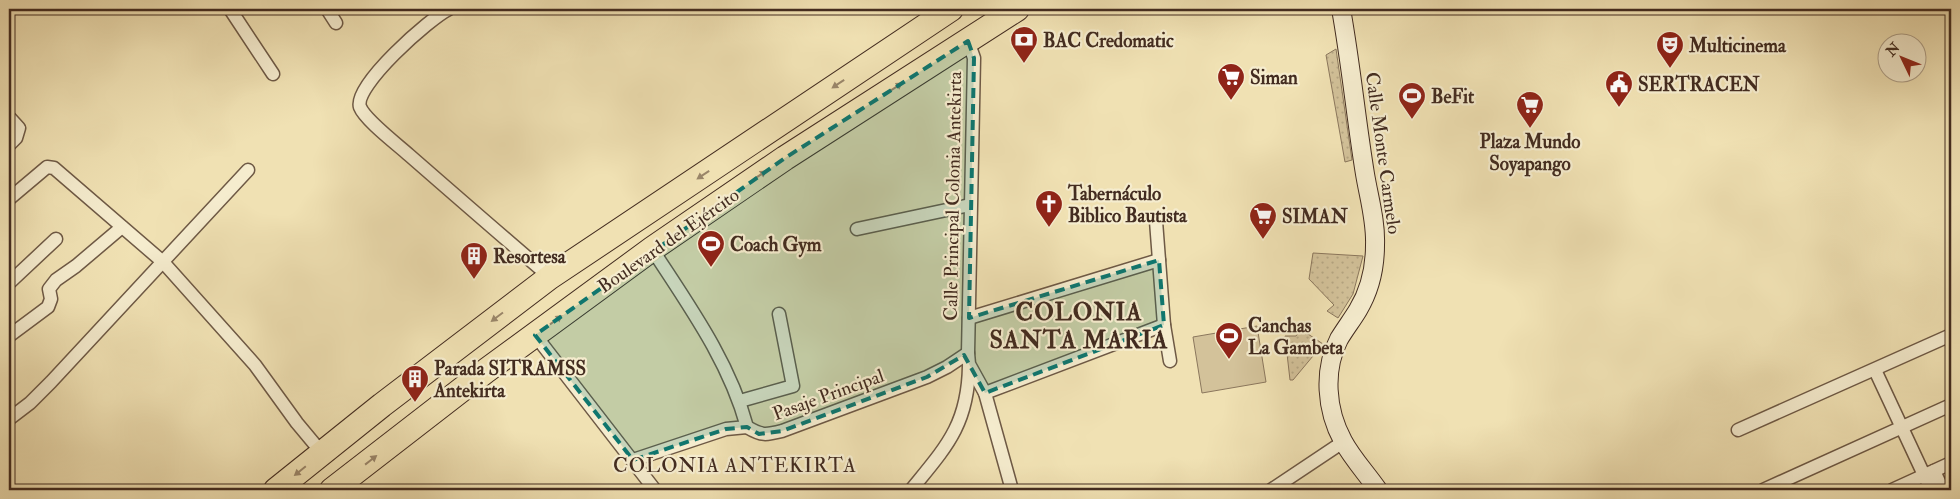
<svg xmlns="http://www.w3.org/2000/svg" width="1960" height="499" font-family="'IM FELL Double Pica',serif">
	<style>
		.grass { fill: url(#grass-dots); stroke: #8b775d }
		.garden { fill: #d3c29a; stroke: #8b775d }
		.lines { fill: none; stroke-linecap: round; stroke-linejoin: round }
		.street-casing { stroke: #6e5945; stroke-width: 15 }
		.secondary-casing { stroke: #432c20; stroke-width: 20 }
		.highway-casing { stroke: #432c20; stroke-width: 26 }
		.street { stroke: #f5ecce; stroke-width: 12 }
		.secondary { stroke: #f5ecce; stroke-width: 18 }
		.highway { stroke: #f0e1b3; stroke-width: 24 }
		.oneway { fill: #9a866a }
		.marked { fill: #0f766e; fill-opacity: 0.2; stroke: #0f766e; stroke-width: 4; stroke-dasharray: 10 6; stroke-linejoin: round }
		.labels { text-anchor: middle; stroke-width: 4.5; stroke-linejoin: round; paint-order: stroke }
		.poi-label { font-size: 19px; font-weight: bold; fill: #432c20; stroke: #f5ecce; text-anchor: start }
		.street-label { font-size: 19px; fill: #432c20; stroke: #f5ecce }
		.neighbourhood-label { font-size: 20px; letter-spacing: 1px; fill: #432c20; stroke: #f5ecce }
		.district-label { font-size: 24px; font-weight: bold; letter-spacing: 1px; fill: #432c20; stroke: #f5ecce }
	</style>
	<defs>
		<pattern id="grass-dots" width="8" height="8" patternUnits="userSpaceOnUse" patternTransform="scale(1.25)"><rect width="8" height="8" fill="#d3c29a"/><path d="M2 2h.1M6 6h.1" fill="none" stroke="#b6a784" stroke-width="1.8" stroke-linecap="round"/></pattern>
	</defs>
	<rect width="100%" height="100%" fill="#f0e1b3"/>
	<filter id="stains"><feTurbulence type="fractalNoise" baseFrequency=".004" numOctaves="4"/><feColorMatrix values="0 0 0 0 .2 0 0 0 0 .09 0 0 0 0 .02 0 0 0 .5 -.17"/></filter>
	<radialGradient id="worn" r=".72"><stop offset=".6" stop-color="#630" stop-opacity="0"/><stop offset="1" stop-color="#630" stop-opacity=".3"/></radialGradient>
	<g class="grass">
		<path d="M1336,49L1352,160L1345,162L1326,55Z"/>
		<path d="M1313,253L1363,256L1353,294L1338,318L1327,311L1334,305L1309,279Z"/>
		<path d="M1299,332L1308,334L1323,344L1293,380H1290L1285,336H1296Z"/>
	</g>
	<path class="garden" d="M1257,326L1266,382L1202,393L1193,337Z"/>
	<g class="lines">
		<defs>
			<g id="street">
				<path d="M230,9L273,74"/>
				<path d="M327,9L336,23"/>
				<path d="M449,9C430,18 353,86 360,107C365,120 398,145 409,155C456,196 503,237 550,277"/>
				<path d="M968,41L974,58L968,353L969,364L985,393L1012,490"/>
				<path d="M9,117L19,128L16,138L9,145"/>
				<path d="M9,199L47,167L54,168L163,262L255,365L297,423L322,453"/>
				<path d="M1156,221L1164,325L1170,361"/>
				<path d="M857,229L970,205"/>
				<path d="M652,249C689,306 729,361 747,427C762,436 766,435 782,431L927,377L947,367L968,353"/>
				<path d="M9,283L56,239"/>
				<path d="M969,318L1159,260"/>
				<path d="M535,335L655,490"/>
				<path d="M9,336L48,307L51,299L49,289L56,280L76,266L122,227"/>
				<path d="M1875,370L1931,490"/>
				<path d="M985,393L1164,325"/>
				<path d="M740,401L793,386L779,314"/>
				<path d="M9,419L30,403L51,382L248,170"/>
				<path d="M1738,430L1951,335"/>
				<path d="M633,460L726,429L747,427"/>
				<path d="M1934,471L1943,490"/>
				<path d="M911,490C946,447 968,425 969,366"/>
				<path d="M1271,490L1343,442"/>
				<path d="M1763,490L1951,405"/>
				<path d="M1892,490L1951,463"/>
			</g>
			<path id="secondary" d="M1341,9C1351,64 1356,119 1365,174C1369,198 1376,221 1375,245C1375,268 1370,290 1358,310C1352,320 1345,329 1339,339C1323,370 1326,410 1343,441C1352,458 1367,474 1378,490"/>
			<g id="highway">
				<path d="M276,490L382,405L550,277L951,9"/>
				<path d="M332,490L487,370L652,249L785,158L1017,9"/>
			</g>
		</defs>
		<use href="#street" class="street-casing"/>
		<use href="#secondary" class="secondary-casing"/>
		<use href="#highway" class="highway-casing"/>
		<use href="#street" class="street"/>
		<use href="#secondary" class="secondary"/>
		<use href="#highway" class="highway"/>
	</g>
	<defs><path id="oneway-solid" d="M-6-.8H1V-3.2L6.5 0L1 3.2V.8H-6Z" transform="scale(1.25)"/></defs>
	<g class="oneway">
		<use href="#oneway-solid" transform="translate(838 84) rotate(146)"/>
		<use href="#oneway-solid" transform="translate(896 87) rotate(-33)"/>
		<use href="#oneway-solid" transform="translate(703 175) rotate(146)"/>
		<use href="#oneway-solid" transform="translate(760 175) rotate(-34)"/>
		<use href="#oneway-solid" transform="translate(497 317) rotate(143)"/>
		<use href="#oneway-solid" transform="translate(556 320) rotate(-36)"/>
		<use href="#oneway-solid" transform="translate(371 460) rotate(-38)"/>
		<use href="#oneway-solid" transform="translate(300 471) rotate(141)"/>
	</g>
	<path class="marked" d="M968,41L974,58L969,318L1159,260L1164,325L985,393L964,355L927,377L782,431L759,434L747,427L726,429L633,460L535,335L785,158Z"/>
	<defs>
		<symbol id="bank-pin" viewBox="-11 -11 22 30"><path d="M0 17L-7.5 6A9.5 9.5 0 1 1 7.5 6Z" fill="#8f2418" stroke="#f5ecce"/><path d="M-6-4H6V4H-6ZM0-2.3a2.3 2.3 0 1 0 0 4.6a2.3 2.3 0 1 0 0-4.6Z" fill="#fff"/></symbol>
		<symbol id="theatre-pin" viewBox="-11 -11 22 30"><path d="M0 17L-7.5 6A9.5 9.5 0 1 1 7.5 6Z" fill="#8f2418" stroke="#f5ecce"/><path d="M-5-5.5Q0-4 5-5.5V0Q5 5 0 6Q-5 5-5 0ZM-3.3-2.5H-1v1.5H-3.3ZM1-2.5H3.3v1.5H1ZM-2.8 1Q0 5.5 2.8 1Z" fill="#fff"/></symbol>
		<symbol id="supermarket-pin" viewBox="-11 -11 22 30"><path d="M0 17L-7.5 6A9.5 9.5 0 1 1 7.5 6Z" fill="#8f2418" stroke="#f5ecce"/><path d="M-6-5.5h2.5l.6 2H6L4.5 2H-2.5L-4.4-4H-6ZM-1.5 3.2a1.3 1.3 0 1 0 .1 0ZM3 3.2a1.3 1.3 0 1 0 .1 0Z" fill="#fff"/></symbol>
		<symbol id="civic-pin" viewBox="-11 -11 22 30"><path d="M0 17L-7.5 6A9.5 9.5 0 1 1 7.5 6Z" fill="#8f2418" stroke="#f5ecce"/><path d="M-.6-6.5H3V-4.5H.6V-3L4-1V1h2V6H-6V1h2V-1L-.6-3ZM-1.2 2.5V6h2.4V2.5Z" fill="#fff"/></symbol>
		<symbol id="stadium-pin" viewBox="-11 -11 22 30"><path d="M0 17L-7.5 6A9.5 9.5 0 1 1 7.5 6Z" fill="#8f2418" stroke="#f5ecce"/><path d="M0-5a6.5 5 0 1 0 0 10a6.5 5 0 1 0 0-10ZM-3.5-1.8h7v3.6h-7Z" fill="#fff"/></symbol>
		<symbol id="church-pin" viewBox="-11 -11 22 30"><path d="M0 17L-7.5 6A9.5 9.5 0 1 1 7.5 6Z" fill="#8f2418" stroke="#f5ecce"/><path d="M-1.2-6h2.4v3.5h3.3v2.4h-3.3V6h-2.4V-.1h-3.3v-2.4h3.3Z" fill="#fff"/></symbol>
		<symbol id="building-pin" viewBox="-11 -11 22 30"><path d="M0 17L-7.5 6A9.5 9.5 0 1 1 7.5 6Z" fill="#8f2418" stroke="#f5ecce"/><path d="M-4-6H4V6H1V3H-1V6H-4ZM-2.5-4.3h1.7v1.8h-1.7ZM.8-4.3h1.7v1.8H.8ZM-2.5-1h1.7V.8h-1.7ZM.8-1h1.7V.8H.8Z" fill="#fff"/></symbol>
	</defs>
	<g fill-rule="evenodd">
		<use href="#bank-pin" x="1008" y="24" width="32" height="43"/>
		<use href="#theatre-pin" x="1654" y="29" width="32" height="43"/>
		<use href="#supermarket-pin" x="1215" y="61" width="32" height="43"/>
		<use href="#civic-pin" x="1603" y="68" width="32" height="43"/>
		<use href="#stadium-pin" x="1396" y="80" width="32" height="43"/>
		<use href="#supermarket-pin" x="1514" y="89" width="32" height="43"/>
		<use href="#church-pin" x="1033" y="188" width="32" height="43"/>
		<use href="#supermarket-pin" x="1247" y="200" width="32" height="43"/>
		<use href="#stadium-pin" x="695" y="228" width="32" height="43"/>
		<use href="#building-pin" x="458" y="240" width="32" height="43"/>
		<use href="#stadium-pin" x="1213" y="320" width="32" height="43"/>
		<use href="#building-pin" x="399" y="363" width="32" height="43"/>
	</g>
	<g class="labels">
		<g class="poi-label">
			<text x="1043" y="47">BAC Credomatic</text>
			<text x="1689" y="52">Multicinema</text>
			<text x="1250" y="84">Siman</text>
			<text x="1638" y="91">SERTRACEN</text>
			<text x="1431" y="103">BeFit</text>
			<text x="1530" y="148" text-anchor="middle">Plaza Mundo<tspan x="1530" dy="22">Soyapango</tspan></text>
			<text x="1068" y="200">Tabernáculo<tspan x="1068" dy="22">Biblico Bautista</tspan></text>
			<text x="1282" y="223">SIMAN</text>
			<text x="730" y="251">Coach Gym</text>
			<text x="493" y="263">Resortesa</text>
			<text x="1248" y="332">Canchas<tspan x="1248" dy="22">La Gambeta</tspan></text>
			<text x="434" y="375">Parada SITRAMSS<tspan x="434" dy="22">Antekirta</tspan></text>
		</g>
		<g class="street-label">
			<text transform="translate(1384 153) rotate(82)" y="7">Calle Monte Carmelo</text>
			<text transform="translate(952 196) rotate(-89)" y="7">Calle Principal Colonia Antekirta</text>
			<text transform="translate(668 240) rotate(-35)" y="7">Boulevard del Ejército</text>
			<text transform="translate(828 394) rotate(-20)" y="7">Pasaje Principal</text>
		</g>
		<g class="neighbourhood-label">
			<text x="735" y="472">COLONIA ANTEKIRTA</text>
		</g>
		<g class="district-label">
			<text x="1079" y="320">COLONIA<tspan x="1079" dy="28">SANTA MARIA</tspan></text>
		</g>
	</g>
	<rect width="1960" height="499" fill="none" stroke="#f0e1b3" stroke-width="30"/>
	<rect x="10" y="10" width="1940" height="479" fill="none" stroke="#432c20" stroke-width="2.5"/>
	<rect x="15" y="15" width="1930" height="469" fill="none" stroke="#432c20"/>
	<g transform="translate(1902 58) rotate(313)"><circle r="24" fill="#f5ecce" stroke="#ae9f88"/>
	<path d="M0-4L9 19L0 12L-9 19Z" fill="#8f2418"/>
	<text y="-8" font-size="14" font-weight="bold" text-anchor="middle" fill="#432c20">N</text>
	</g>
	<rect width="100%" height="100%" filter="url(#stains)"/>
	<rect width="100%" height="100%" fill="url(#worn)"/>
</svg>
